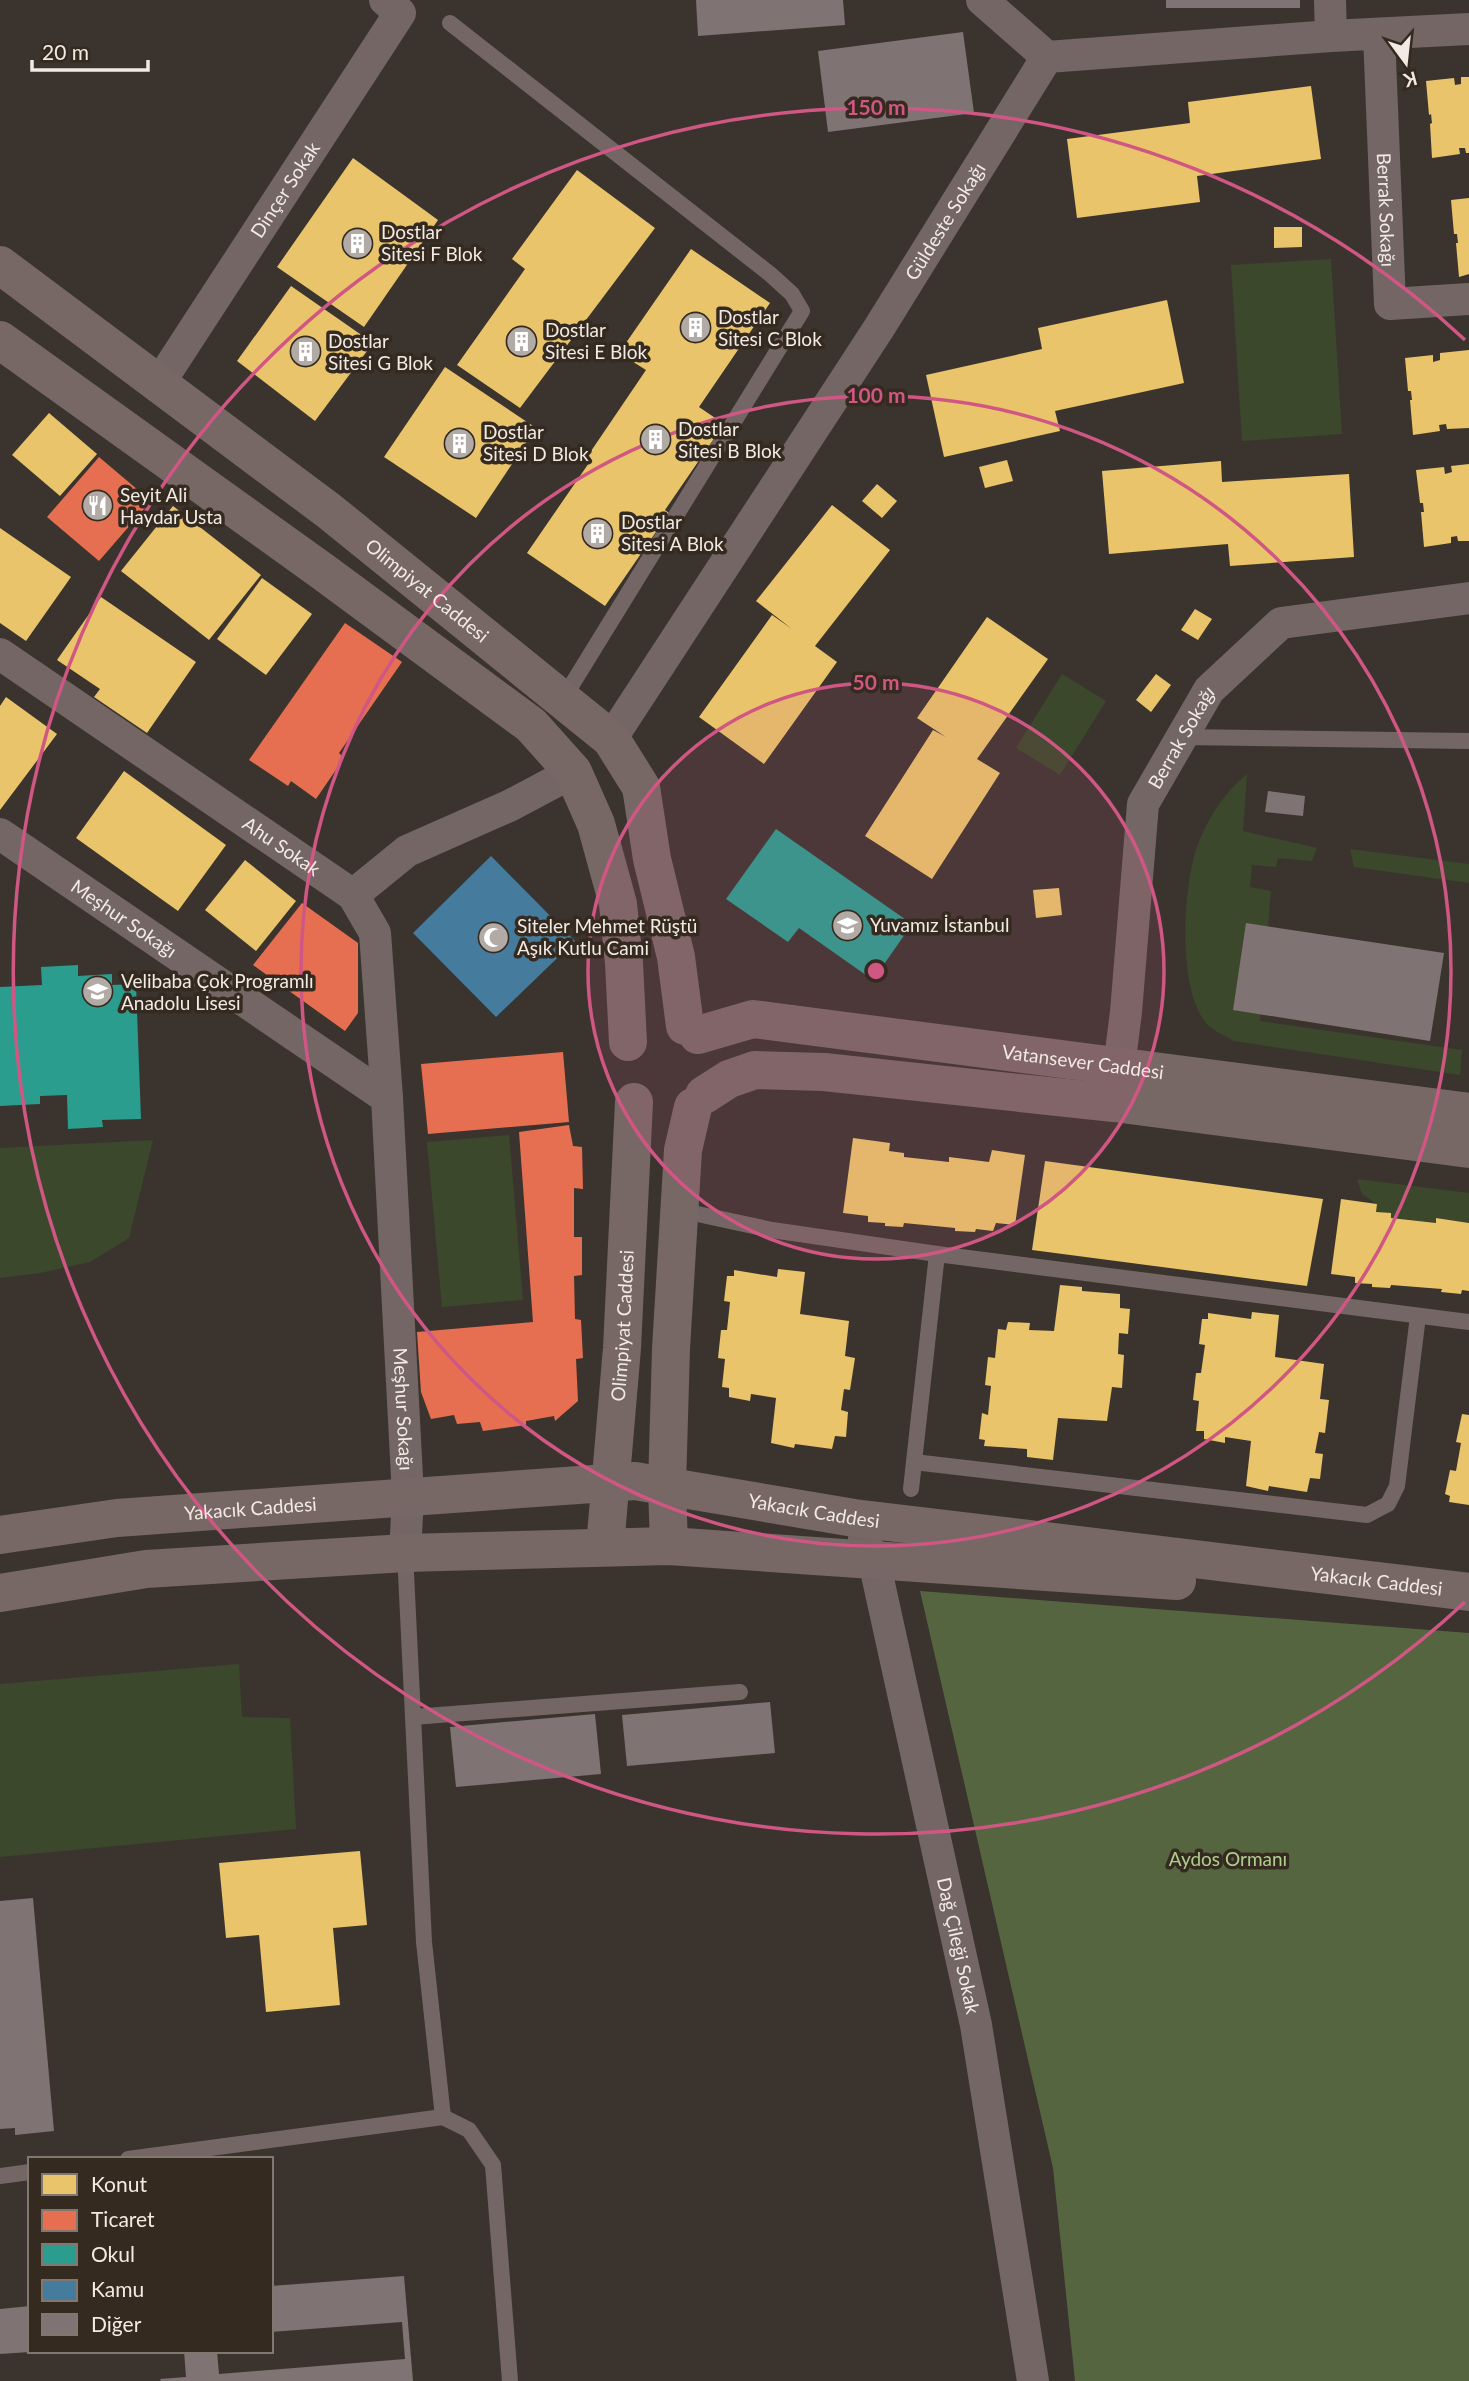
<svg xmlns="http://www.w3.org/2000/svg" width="1469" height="2381" font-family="Lato,sans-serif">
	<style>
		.green { fill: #3b482b }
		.forest { fill: #556540 }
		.homes { fill: #e9c46a }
		.shops { fill: #e76f51 }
		.schools { fill: #2a9d8f }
		.public { fill: #457b9d }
		.building { fill: #807373 }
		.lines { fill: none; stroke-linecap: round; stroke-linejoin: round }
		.lane { stroke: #746664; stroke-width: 16 }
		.street { stroke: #746664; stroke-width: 32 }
		.secondary { stroke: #776765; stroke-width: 38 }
		.ring { fill: none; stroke: #d05784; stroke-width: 3.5 }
		.labels { text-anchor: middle; stroke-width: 7; stroke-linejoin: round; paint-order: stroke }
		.street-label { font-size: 19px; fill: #f2eae3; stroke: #352a20 }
		.poi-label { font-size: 19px; fill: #f2eae3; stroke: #352a20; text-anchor: start }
		.park-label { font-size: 19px; fill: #afd08d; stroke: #352a20 }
		.centre { fill: #d05784; stroke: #352a20; stroke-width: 3.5 }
		.ring-label { font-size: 21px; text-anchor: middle; font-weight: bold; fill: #d05784; stroke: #352a20; stroke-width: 7; stroke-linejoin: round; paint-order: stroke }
	</style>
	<rect width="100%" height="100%" fill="#3b342e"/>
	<g class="green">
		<path d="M1331,259L1342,434L1242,441L1231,265Z"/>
		<path d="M1062,674L1106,701L1060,775L1016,748Z"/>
		<path d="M1247,774L1243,831L1317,848L1312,861L1278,858L1276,867L1252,865L1250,887L1271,891L1260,1021L1462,1050L1460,1075L1234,1041C1226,1036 1213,1031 1207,1024C1177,991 1183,889 1196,850C1206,820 1223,794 1247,774Z"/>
		<path d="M1350,849L1469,864V883L1354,867Z"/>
		<path d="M509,1135L523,1300L442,1307L427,1142Z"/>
		<path d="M153,1140L129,1238L90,1262L40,1273L0,1278V1148Z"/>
		<path d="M1357,1179L1469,1193V1223L1437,1218L1436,1223L1391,1218L1376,1212L1377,1204L1362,1194Z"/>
		<path d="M239,1664L242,1717L290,1718L296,1829L0,1857V1684Z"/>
	</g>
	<path class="forest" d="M920,1591L1469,1633V2381H1075L1053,2168Z"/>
	<g class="homes">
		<path d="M1461,77H1469V153H1466L1465,148H1459L1460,154L1432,158L1430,124L1432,123L1431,114L1429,115L1426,81L1454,78L1455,85L1461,84Z"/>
		<path d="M1311,86L1321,159L1197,176L1200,202L1077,218L1067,139L1190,123L1188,102Z"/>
		<path d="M353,158L438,220L364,327L277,267Z"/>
		<path d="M577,170L655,228L520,408L457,365L525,269L512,259Z"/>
		<path d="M1469,198V274L1459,277L1456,243H1458L1457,234H1454L1451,200Z"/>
		<path d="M1274,227H1302V247L1274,248Z"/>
		<path d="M691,249L770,303L699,407L724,424L665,510L669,513L605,606L527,553L591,460L587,457L646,370L619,353Z"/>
		<path d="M291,286L373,343L315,421L237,361Z"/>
		<path d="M1167,300L1184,383L1055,411L1060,431L944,457L926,375L1042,349L1038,328Z"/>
		<path d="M1469,350V428L1447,429L1446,424L1439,425L1440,431L1413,435L1410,400H1412L1411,391H1408L1405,358L1433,355V362L1440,360V353Z"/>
		<path d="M445,367L536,428L476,518L384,457Z"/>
		<path d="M49,413L97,454L60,496L12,455Z"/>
		<path d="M1007,460L1013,481L985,488L979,467Z"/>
		<path d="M1221,461L1222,482L1349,474L1354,557L1230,566L1228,544L1109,554L1102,471Z"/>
		<path d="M1469,464V541H1458L1457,536L1451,537V543L1424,547L1421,512H1424L1423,503H1420L1416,470L1444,467L1445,474L1452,472L1451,466Z"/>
		<path d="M877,484L897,501L882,518L862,501Z"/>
		<path d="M832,505L890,550L815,646L837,662L764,764L699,717L772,615L792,629L756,601Z"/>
		<path d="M173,506L261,575L209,640L121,571Z"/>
		<path d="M0,528L71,577L26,641L0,623Z"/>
		<path d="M262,578L312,614L266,675L217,639Z"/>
		<path d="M101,597L196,662L147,733L94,697L100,689L57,660Z"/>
		<path d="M1195,609L1212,619L1198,640L1181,630Z"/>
		<path d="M987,617L1048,659L977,759L1000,773L932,879L865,836L933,730L946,737L917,718Z"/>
		<path d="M1156,674L1171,685L1151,712L1136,700Z"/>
		<path d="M6,697L57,734L0,810V706Z"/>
		<path d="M124,771L226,845L178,911L76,838Z"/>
		<path d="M245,860L296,901L256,951L205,910Z"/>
		<path d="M1059,888L1062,915L1036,918L1033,890Z"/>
		<path d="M853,1138L890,1143L889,1151L904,1153V1157L949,1162V1157L989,1162L992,1150L1025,1155L1015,1225L996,1223L993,1231L976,1229L975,1232L955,1231V1228L904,1223L903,1227L885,1226V1223L868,1222V1216L843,1213Z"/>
		<path d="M1045,1161L1323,1199L1307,1286L1032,1250Z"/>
		<path d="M1341,1199L1377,1204L1376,1212L1391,1213V1218L1436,1223V1218L1469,1223V1291L1462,1290L1461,1294L1441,1292L1442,1289L1391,1285L1390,1288L1372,1287V1284L1355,1283V1277L1331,1274Z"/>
		<path d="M778,1269L805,1272L800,1314L849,1321L845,1356L855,1358L850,1390L844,1389L841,1410L848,1412L846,1437L835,1436L832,1449L795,1444L794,1448L771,1443L776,1398L751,1394L750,1401L729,1397V1388L722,1387L725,1359L718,1358L721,1330H727L730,1302L724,1301L727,1276H734V1270L777,1277Z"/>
		<path d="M1060,1285L1082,1287V1291L1120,1294V1308L1130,1309L1128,1334L1119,1333L1118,1354L1124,1355L1122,1388L1112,1387L1107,1421L1058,1418L1053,1460L1027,1457V1449L984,1446L985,1440L979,1439L982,1413L988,1415L991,1386L985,1385L988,1357L995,1358L998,1329L1006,1330L1008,1322L1030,1323L1029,1330L1054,1331Z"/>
		<path d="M1252,1312L1279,1315L1275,1357L1324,1364L1320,1399L1329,1400L1325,1433L1319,1432L1315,1453L1323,1454L1320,1479L1310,1478L1307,1492L1269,1486L1268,1491L1246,1486L1251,1441L1225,1437V1443L1204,1439V1431H1196L1199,1401L1193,1400L1196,1373H1201L1205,1345L1199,1344L1202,1319H1208V1313L1251,1319Z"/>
		<path d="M1462,1414L1469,1415V1505L1449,1502L1450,1496L1445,1494L1450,1470L1456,1471L1461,1443L1456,1442Z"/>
		<path d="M360,1851L367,1925L333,1928L340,2005L266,2012L259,1935L226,1938L219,1863Z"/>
	</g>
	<g class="shops">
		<path d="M99,457L151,501L99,561L47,517Z"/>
		<path d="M345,623L402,662L339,753L344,758L316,799L291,781L288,786L249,760Z"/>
		<path d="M302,903L358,943V1013L345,1031L253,965Z"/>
		<path d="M563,1052L569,1122L428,1134L421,1064Z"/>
		<path d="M569,1125L573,1146L582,1147L583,1189L574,1188V1237H582V1275L574,1276L575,1319L581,1320L583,1358L576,1359L578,1401L555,1421L554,1416L526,1421V1425L483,1431L480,1422L457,1424L454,1415L431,1419L421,1392L417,1332L533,1322L519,1132Z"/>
	</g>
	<g class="schools">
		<path d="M776,829L912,924L873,980L799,928L788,942L726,899Z"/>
		<path d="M78,965V976L112,974V985L136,984L141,1119L102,1120L103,1127L68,1129L67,1095L40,1096V1104L0,1106V987L42,985L41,967Z"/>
	</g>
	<path class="public" d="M491,856L575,941L496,1017L413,933Z"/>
	<g class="building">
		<path d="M696,0H843L845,25L698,36Z"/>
		<rect x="1166" y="0" width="134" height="8"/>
		<path d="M963,32L974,113L828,132L818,51Z"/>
		<path d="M1268,791L1305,796L1303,816L1265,812Z"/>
		<path d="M1246,923L1444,953L1430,1041L1233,1010Z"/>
		<path d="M770,1702L775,1753L627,1766L622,1715Z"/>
		<path d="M595,1714L601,1774L456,1787L450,1727Z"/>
		<path d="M33,1898L54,2131L15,2135V2128L0,2129V1901Z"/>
		<path d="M404,2276L413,2381H161L160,2379L186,2377L184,2351H217L219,2374L405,2359L402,2322L271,2332V2286Z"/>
		<path d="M30,2306V2352L0,2354V2309Z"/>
	</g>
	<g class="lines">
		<g class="lane">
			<path d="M450,23L770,274L792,294L802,311L563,699"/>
			<path d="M1182,737L1469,741"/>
			<path d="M679,1210L772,1230L937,1254"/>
			<path d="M914,1462L1367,1515L1388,1504L1397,1486L1418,1316"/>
			<path d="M911,1489L937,1254L1469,1322"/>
			<path d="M405,1553L424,1942L443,2117"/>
			<path d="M413,1717L740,1692"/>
			<path d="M128,2159L443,2117L469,2130L493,2165L510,2381"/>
			<path d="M0,2176L30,2172"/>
		</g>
		<g class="street">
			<path d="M982,0L1047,57"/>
			<path d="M1330,0L1331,36"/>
			<path id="s1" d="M1379,35L1390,304L1469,299"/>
			<path id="s2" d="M158,385L400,13L385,0"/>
			<path id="s3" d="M0,654L353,895L407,851L509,806L573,772"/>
			<path id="s4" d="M611,739L879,328L1047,57L1331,36L1469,29"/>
			<path id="s5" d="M0,834L387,1098L408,1496L405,1553"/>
			<path d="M353,895L375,933L387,1098"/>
			<path id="s6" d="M1119,1067L1126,1012L1143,804L1209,690L1281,623L1469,598"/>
			<path id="s7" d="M864,1539L874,1561L976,2025L1033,2381"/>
		</g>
		<g class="secondary">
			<path id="s8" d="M0,265L329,511L611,739L641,787L652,859L676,957L685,1026"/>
			<path d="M0,340L322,571L531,725L573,772L596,824L618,904L624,963L628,1042"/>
			<path id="s9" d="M698,1035L753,1019L1469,1112"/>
			<path d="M704,1095L729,1079L755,1070L824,1072L1114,1103L1469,1149"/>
			<path id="s10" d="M0,1535L117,1518L635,1481L854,1518L1469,1592"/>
			<path d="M669,1546L667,1486L671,1349L683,1150L693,1107"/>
			<path id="s11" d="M605,1547L622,1348L634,1102"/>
			<path d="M0,1593L146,1569L405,1553L669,1546L1177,1581"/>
		</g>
	</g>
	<circle cx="876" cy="971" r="288" fill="#d05784" fill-opacity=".12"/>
	<g class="ring">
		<circle cx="876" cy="971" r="288"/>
		<circle cx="876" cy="971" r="575"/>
		<path d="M1465 1602A863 863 0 1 1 1465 340"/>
	</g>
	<defs>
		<symbol id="building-disc" viewBox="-11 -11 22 22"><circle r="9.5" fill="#b2aaa4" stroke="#352a20"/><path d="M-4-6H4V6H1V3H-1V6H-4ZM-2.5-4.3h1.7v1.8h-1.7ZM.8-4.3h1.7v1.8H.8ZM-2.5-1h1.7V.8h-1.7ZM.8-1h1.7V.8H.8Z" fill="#fff"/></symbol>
		<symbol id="restaurant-disc" viewBox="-11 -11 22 22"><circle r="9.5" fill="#b2aaa4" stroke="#352a20"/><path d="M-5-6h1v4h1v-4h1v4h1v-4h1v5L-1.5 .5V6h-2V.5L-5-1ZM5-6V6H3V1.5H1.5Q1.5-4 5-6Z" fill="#fff"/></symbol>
		<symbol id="school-disc" viewBox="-11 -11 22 22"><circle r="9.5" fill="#b2aaa4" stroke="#352a20"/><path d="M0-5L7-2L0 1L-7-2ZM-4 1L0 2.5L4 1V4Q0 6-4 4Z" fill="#fff"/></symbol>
		<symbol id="mosque-disc" viewBox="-11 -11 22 22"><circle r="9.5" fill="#b2aaa4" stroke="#352a20"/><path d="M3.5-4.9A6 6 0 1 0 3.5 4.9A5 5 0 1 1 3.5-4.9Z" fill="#fff"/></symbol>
	</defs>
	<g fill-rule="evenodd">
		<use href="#building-disc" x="340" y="226" width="35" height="35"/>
		<use href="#building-disc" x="678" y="310" width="35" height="35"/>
		<use href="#building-disc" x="504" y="324" width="35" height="35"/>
		<use href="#building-disc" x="288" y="334" width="35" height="35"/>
		<use href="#building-disc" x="638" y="422" width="35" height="35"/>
		<use href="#building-disc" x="442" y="426" width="35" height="35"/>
		<use href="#restaurant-disc" x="80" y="488" width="35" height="35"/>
		<use href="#building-disc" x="580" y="516" width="35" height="35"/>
		<use href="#school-disc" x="830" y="908" width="35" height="35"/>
		<use href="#mosque-disc" x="476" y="920" width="35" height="35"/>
		<use href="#school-disc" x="80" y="974" width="35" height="35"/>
	</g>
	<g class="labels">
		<g class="street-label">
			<text dy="7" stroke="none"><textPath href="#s2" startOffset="233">Dinçer Sokak</textPath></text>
			<text dy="7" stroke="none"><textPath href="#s1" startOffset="175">Berrak Sokağı</textPath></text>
			<text dy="7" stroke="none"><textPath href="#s4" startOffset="616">Güldeste Sokağı</textPath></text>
			<text dy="7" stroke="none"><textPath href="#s8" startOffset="537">Olimpiyat Caddesi</textPath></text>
			<text dy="7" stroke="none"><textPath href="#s6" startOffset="341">Berrak Sokağı</textPath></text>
			<text dy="7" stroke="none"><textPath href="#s3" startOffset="341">Ahu Sokak</textPath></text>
			<text dy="7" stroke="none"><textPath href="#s5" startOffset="150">Meşhur Sokağı</textPath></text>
			<text dy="7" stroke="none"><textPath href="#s9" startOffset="390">Vatansever Caddesi</textPath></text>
			<text dy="7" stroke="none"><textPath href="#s11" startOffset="222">Olimpiyat Caddesi</textPath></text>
			<text dy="7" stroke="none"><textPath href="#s5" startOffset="780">Meşhur Sokağı</textPath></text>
			<text dy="7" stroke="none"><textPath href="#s10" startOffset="252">Yakacık Caddesi</textPath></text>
			<text dy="7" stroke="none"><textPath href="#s10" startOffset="819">Yakacık Caddesi</textPath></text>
			<text dy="7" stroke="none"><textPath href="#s10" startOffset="1386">Yakacık Caddesi</textPath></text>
			<text dy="7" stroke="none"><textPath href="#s7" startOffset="418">Dağ Çileği Sokak</textPath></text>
		</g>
		<g class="poi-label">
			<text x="381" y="239">Dostlar<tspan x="381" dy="22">Sitesi F Blok</tspan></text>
			<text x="718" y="324">Dostlar<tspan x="718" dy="22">Sitesi C Blok</tspan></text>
			<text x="545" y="337">Dostlar<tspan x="545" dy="22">Sitesi E Blok</tspan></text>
			<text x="328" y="348">Dostlar<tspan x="328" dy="22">Sitesi G Blok</tspan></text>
			<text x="678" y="436">Dostlar<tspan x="678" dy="22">Sitesi B Blok</tspan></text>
			<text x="483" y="439">Dostlar<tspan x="483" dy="22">Sitesi D Blok</tspan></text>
			<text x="120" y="502">Seyit Ali<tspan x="120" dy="22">Haydar Usta</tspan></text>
			<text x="621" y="529">Dostlar<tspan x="621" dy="22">Sitesi A Blok</tspan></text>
			<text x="870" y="932">Yuvamız İstanbul</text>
			<text x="517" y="933">Siteler Mehmet Rüştü<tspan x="517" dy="22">Aşık Kutlu Cami</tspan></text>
			<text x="121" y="988">Velibaba Çok Programlı<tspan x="121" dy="22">Anadolu Lisesi</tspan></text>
		</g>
		<g class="park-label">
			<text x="1228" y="1866">Aydos Ormanı</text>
		</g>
	</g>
	<circle cx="876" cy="971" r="10" class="centre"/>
	<g class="ring-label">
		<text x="876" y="115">150 m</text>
		<text x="876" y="403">100 m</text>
		<text x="876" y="690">50 m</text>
	</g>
	<rect x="28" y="2157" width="245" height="196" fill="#352a20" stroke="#81776e" stroke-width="2"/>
	<rect x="42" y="2174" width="35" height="21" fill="#e9c46a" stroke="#81776e" stroke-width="2"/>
	<text x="91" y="2192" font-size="21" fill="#f2eae3">Konut</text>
	<rect x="42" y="2210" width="35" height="21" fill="#e76f51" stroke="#81776e" stroke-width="2"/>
	<text x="91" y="2227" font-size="21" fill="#f2eae3">Ticaret</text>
	<rect x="42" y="2244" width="35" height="21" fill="#2a9d8f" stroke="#81776e" stroke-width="2"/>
	<text x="91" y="2262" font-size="21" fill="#f2eae3">Okul</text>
	<rect x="42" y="2280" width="35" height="21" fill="#457b9d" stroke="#81776e" stroke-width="2"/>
	<text x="91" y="2297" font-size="21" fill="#f2eae3">Kamu</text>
	<rect x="42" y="2314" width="35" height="21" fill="#807373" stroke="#81776e" stroke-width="2"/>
	<text x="91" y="2332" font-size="21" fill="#f2eae3">Diğer</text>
	<g transform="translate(1406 63) rotate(165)" stroke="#352a20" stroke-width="5" paint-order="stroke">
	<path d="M0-5L12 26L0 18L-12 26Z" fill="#f2eae3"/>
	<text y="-10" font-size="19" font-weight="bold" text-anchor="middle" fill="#f2eae3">K</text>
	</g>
	<path d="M32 60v10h116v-10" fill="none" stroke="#f2eae3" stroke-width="3.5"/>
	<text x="42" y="60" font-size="21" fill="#f2eae3" stroke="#352a20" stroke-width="5" paint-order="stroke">20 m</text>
</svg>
